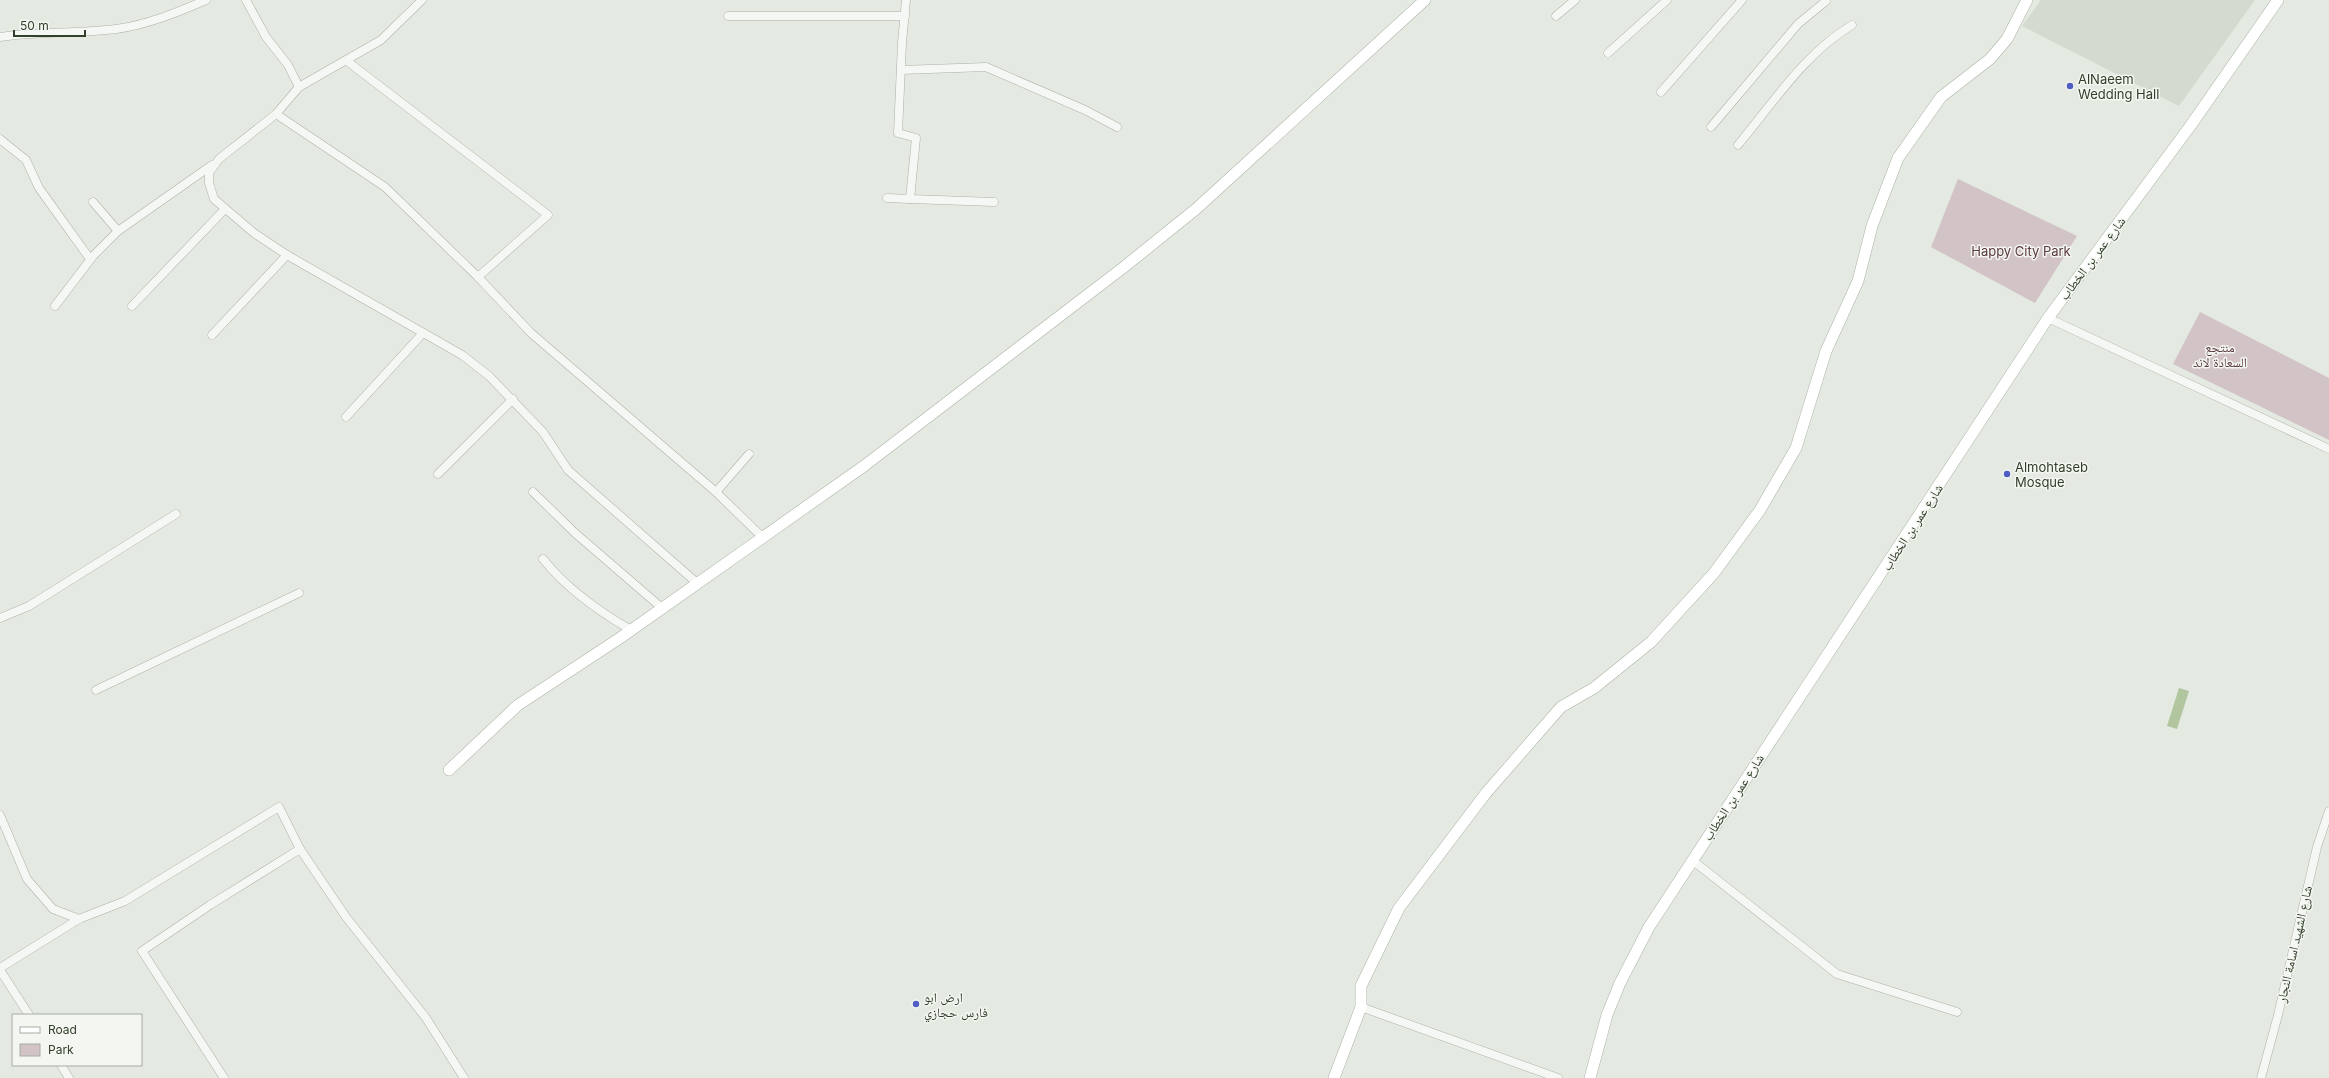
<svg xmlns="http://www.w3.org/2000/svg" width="2329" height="1078" font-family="Inter,'Noto Naskh Arabic',sans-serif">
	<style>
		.built { fill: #d3dbd0 }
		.green { fill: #d2c3c6 }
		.water { fill: #b1c69f }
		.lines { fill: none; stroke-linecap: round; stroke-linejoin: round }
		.street-casing { stroke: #abb3a7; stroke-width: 9 }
		.secondary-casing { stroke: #abb3a7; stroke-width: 12 }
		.street { stroke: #f5f7f4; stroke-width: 8 }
		.secondary { stroke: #fff; stroke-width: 11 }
		.poi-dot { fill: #505ec4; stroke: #f3f6f1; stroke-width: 1.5 }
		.labels { text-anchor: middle; stroke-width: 3; stroke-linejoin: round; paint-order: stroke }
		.poi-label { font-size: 13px; fill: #323f2b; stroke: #f3f6f1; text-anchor: start }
		.park-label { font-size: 13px; fill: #5a393e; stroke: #f3f6f1 }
		.street-label { font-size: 13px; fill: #323f2b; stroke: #f3f6f1 }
	</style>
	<rect width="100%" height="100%" fill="#e4e9e1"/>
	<path class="built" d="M2041,0H2255L2179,106L2022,26Z"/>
	<g class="green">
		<path d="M1958,179L2077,236L2035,303L1931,247Z"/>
		<path d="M2200,312L2329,378V440L2173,364Z"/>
	</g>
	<path class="water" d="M2179,688L2189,691L2177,729L2167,726Z"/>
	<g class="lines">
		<defs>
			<g id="street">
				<path d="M246,0L266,37L288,65L299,87"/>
				<path d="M422,0L381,40L299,87L276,114L219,159L209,173V183L214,199L254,233L287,255L462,355L489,376L543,432L568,470L697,583"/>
				<path d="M728,16H905"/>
				<path d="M1556,16L1575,0"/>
				<path d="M0,37C39,31 78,34 116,29C147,25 178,12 206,0"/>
				<path d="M1608,53L1667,0"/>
				<path d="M347,61L548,215L478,277"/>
				<path d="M901,70L986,67L1085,110L1117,127"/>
				<path d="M1661,92L1742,0"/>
				<path d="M276,114L385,187L478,277L531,333L716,492L762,537"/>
				<path d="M1711,127L1798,24L1826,1"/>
				<path d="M0,139L26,160L39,188L90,259"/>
				<path d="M1738,145C1773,103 1805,53 1852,25"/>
				<path d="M887,198L910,199L916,138L898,133L902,43L906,0"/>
				<path d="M910,199L994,202"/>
				<path d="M93,202L118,231"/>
				<path d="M55,306L93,256L118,231L212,165"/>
				<path d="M132,306L224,210"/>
				<path d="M2048,318L2329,449"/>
				<path d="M212,335L287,255"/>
				<path d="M346,417L423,333"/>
				<path d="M438,474L513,399"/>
				<path d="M533,492L575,533L662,608"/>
				<path d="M716,492L749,454"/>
				<path d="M543,559C567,589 598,611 631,630"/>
				<path d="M0,618L29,606L176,514"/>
				<path d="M96,690L299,593"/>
				<path d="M0,815L27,879L53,909L79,919"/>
				<path d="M1692,860L1837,974L1957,1012"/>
				<path d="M0,968L79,919L125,901L279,807L300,849L346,917L426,1018L464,1078"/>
				<path d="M0,970L29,1015"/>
				<path d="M1361,1007L1558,1078"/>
				<path d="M61,1065L69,1078"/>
				<path d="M224,1078L142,951L210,905L300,849"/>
				<path d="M2261,1078L2278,1015L2317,847L2329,811"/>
			</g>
			<g id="secondary">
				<path d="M449,770L518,705L620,638L864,466L1124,267L1196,209L1425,0"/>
				<path d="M1334,1078L1361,1007V986L1399,908L1486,793L1561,707L1594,688L1651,642L1714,573L1760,510L1796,448L1826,351L1858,281L1872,226L1898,158L1941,97L1990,59L2007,39L2027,0"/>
				<path d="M1590,1078L1607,1015L1620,983L1649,927L2048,318L2191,125L2278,0"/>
			</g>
		</defs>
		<use href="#street" class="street-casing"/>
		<use href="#secondary" class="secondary-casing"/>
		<use href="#street" class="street"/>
		<use href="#secondary" class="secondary"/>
	</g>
	<g class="poi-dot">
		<circle cx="2070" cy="86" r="4"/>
		<circle cx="2007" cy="474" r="4"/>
		<circle cx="916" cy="1004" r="4"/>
	</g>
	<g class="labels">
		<g class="poi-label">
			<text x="2078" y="84">AlNaeem<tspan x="2078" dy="15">Wedding Hall</tspan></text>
			<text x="2015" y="472">Almohtaseb<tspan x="2015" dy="15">Mosque</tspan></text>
			<text x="924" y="1002">ارض ابو<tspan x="924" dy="15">فارس حجازي</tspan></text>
		</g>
		<g class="park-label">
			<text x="2021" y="256">Happy City Park</text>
			<text x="2220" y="352">منتجع<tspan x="2220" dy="15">السعادة لاند</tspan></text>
		</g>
		<g class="street-label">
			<text transform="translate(2092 258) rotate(-53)" y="5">شارع عمر بن الخطاب</text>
			<text transform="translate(1912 527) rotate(-57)" y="5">شارع عمر بن الخطاب</text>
			<text transform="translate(1733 797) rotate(-57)" y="5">شارع عمر بن الخطاب</text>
			<text transform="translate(2294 944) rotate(-77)" y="5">شارع الشهيد اسامة النجار</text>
		</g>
	</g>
	<rect x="12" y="1014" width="130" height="52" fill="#f3f6f1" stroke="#a6ada2"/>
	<rect x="20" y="1027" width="20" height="6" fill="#ffffff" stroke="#a6ada2"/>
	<text x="48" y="1034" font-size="12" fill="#323f2b">Road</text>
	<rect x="20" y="1044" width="20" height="12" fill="#d2c3c6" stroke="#a6ada2"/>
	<text x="48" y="1054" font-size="12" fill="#323f2b">Park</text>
	<path d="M14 30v6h71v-6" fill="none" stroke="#323f2b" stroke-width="2"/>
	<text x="20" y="30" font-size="12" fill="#323f2b" stroke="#f3f6f1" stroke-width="3" paint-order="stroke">50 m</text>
</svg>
